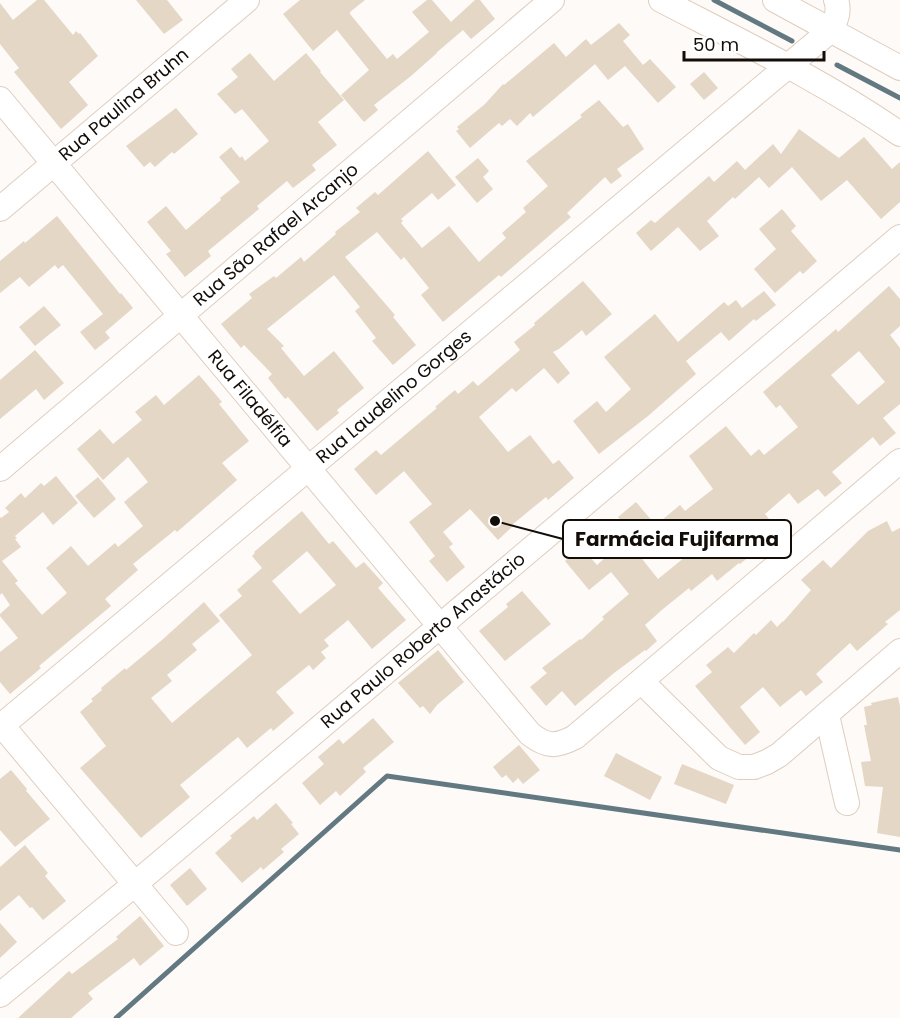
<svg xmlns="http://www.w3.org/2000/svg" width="900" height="1018" font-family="Poppins,sans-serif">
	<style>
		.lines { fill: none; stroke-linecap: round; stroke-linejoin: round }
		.stream { stroke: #627981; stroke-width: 5 }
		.building { fill: #e4d7c5; fill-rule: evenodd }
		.minor-casing { stroke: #dfcdbe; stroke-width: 26 }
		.minor { stroke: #fff; stroke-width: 24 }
		.labels { text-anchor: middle; stroke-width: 4.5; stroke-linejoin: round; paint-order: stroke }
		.street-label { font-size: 18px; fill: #130d09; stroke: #fff }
		.leader { fill: none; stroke: #130d09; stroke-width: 2 }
		.callout-dot { fill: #130d09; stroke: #fff; stroke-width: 2 }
		.callout { fill: #fff; stroke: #130d09; stroke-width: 2 }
		.callout-label { font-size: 20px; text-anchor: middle; font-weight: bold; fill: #130d09 }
	</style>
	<rect width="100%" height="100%" fill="#fefaf7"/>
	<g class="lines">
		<g class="stream">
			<path d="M714,0L792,41"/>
			<path d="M837,65L900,98"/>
			<path d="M116,1018L387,776L900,850"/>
		</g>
	</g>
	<g class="building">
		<path d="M37,0H44L73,35L76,31L79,34L80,33L98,56L69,82L88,105L61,129L14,72L19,68L0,44V3L13,20Z"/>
		<path d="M136,0H167L183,20L164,34Z"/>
		<path d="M300,0H365L350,12V14L387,59L393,54L397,59L429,32L412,12L427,0H432L451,22L475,0H480L495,19L471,39L463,30L436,53H437L411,76L374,105L378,110L364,122L341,95L369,70L337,30L313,51L283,14Z"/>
		<path d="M619,23L630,35L623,41L643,65L650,59L676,87L658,103L625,66L608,80L595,64L533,117L530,113L517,126L510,119L502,126L499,123L470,148L456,131L459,129L457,127L485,104L503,84L504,85L554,43L566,57L586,39L591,45Z"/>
		<path d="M250,53L274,81L306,53L321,71L320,72L344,100L318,122L337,145L312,165L316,170L293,188L287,181L257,206L259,209L208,251L211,256L185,277L166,254L171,251L147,222L166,206L186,230L221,200L220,198L240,182L219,157L231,147L240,158L242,156L245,161L269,141L242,109L235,114L217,94L238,77L231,69Z"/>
		<path d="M704,72L718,88L704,100L690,84Z"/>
		<path d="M599,100L623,127L628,124L644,149L617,169L622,176L611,184L605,177L567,213L571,217L501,277L499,275L443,322L421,295L429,288L404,257L401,260L377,232L345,257L395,315L393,317L416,345L393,365L372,341L376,338L355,311L360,307L334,275L267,329L284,346L281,348L304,376L334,351L364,388L337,410L339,413L317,431L288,397L285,399L268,378L272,374L244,345L241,348L221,324L252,298L249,294L274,276L276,278L301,257L304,262L336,234L335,232L360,212L356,208L375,192L378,195L428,151L456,185L438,200L432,193L401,219L403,221L401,223L422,248L449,226L479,262L506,238L502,233L526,212L523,208L548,186L526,161L582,117L580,115Z"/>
		<path d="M176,108L198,134L174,154L172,152L155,167L150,162L144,167L126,146Z"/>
		<path d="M799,129L839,158L864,137L892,169L900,162V202L881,219L847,180L821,201L792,167L769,188L759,177L735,199L733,197L707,221L719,236L700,251L678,227L651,251L636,233L651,220L655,223L709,176L714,182L737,161L745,170L773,144L781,154Z"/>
		<path d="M478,158L489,171L483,177L493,189L477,203L455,177Z"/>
		<path d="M782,209L796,226L791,231L817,261L803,274L800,271L775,293L754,269L776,249L759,229Z"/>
		<path d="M57,216L120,294L121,293L133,308L105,332L110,338L95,350L80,332L103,314L63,265L58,269L55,265L29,287L20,277L0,293V261L24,241L25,243Z"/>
		<path d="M583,281L612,314L586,336L582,330L559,349L553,352L570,373L558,384L544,368L516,392L512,388L479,417L508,452L530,435L553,464L559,460L574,478L548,500L546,497L513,524L514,525L498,540L470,509L443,532L453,544L449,547L465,567L447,582L429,561L435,556L409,522L432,504L404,471L376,495L354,469L376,450L381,455L437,408L435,407L455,390L458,394L473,381L478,386L520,350L514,342L535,325L534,323Z"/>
		<path d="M889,286L900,299V326L890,335L900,348V404L883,418L896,433L880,446L873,437L832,472L842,483L825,497L818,489L798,504L789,493L765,514L780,532L740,564L739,563L717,581L712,574L691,591L689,588L663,609L645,625L657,641L646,651L645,650L614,673L575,706L562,691L546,706L530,687L547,673L542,668L580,639L581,640L604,619L602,617L629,594L611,572L589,590L565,561L581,547L597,565L632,534L618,517L636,502L664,535L639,555L658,579L690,553L662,520L680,505L685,511L713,489L689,456L726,426L751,456L759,449L764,455L798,427L780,405L776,408L763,392L836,329L838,332ZM859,351L885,382L858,405L831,375Z"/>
		<path d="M764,291L776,305L756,321L754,319L729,341L721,332L686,361L696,374L648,416L599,454L573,421L597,401L606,412L631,389L604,357L655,314L678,342L724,302L728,306L736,300L742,308Z"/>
		<path d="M44,306L61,325L35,346L19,327Z"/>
		<path d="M35,350L64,383L44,400L36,389L0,419V380Z"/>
		<path d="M199,375L222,402L219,404L249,441L222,463L237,480L177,532L175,530L133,564L138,570L105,599L111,606L39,666L41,668L10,694L0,682V652L18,638L0,616V614L10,605L2,593L0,595V517L1,518L9,512L5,508L21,493L25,498L41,483L44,486L56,476L78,503L53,525L43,512L15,536L17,538L15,539L21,547L2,561L18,581L15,583L42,615L67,593L46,568L71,546L88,566L115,543L118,547L143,526L124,502L148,482L128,457L103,480L77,449L100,429L113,444L142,420L135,412L156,395L164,405Z"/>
		<path d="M98,477L116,499L94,518L75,496Z"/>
		<path d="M302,511L329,544L333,541L356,568L364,562L383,583L378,588L406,620L372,649L348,620L324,640L329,646L321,652L326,658L313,670L309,665L276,692L294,713L273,731L271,728L247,748L238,737L180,785L190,797L141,838L80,768L106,746L80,712L93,701L91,699L102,690L101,688L125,668L126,670L162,640L204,602L220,621L192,644L197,650L167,675L172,681L151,698L172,723L252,655L219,615L242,596L237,590L262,568L252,556L255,553L254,552ZM307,551L336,585L300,614L272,581Z"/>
		<path d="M887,521L892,532L900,528V610L885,622L888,624L857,651L850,643L816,674L823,682L806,696L801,690L780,707L763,687L740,707L760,732L745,745L695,686L712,672L706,665L728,647L734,653L754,633L756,635L771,620L777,627L783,621V622L811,590L801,580L823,560L831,568L868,531Z"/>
		<path d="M522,591L551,624L505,661L479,631L508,607L506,604Z"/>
		<path d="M438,650L464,682L437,705L430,714L423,706L420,708L398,683Z"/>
		<path d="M898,697L900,706V837L877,833L883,787L865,786L861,762L871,761L864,725H867L864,707L872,705L871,703Z"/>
		<path d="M373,718L394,742L363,768L366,772L340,796L336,791L320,805L302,783L324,764L318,757L339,739L343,744Z"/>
		<path d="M519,745L540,770L523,784L518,778L513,783L506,775L502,778L493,767Z"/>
		<path d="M616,753L662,777L650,800L604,776Z"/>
		<path d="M682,764L734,785L726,804L674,784Z"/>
		<path d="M11,770L27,789L26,791L28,793L50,819L15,847L0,830V779Z"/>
		<path d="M276,803L293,823L291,824L299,834L281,849L284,852L263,870L261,867L242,883L215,853L232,838L230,836L254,816L257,820Z"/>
		<path d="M25,845L48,873L45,876L66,901L43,920L32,907L30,908L19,895L0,911V867Z"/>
		<path d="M190,868L207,889L187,906L170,885Z"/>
		<path d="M140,916L164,946L140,966L134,958L88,993L93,999L71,1018H18L69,971L72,974L118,939L116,937Z"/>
		<path d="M0,923L17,942L0,958Z"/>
	</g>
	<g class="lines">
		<defs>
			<g id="minor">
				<path d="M661,0C742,42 825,82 900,134"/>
				<path d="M775,0L900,68"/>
				<path id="s1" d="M0,99L530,734C547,747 556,747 575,737L900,461"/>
				<path id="s2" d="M0,209L247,0"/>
				<path id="s3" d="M0,469L552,0"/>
				<path d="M642,682L719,758L739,767H754L767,762L779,755L900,651"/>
				<path d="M827,715L847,803"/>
				<path d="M0,723L176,933"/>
				<path id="s4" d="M0,727L831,30C836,20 840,11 836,0"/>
				<path id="s5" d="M0,995L135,884L900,237"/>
			</g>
		</defs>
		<use href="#minor" class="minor-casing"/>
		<use href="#minor" class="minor"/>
	</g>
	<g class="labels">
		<g class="street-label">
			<text dy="6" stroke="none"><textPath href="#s2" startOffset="162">Rua Paulina Bruhn</textPath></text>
			<text dy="6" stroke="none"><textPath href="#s3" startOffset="362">Rua São Rafael Arcanjo</textPath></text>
			<text dy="6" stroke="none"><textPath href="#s4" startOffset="514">Rua Laudelino Gorges</textPath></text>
			<text dy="6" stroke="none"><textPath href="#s1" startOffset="390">Rua Filadélfia</textPath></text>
			<text dy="6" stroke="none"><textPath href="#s5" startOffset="552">Rua Paulo Roberto Anastácio</textPath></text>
		</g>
	</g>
	<path class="leader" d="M495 521L563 539"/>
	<circle class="callout-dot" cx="495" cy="521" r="6"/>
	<rect class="callout" x="563" y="520" width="228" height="38" rx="6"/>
	<g class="callout-label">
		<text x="677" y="546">Farmácia Fujifarma</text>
	</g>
	<path d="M684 51v9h140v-9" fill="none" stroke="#130d09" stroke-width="3"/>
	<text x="693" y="51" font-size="18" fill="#130d09" stroke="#ffffff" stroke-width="4.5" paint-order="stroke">50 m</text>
</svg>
